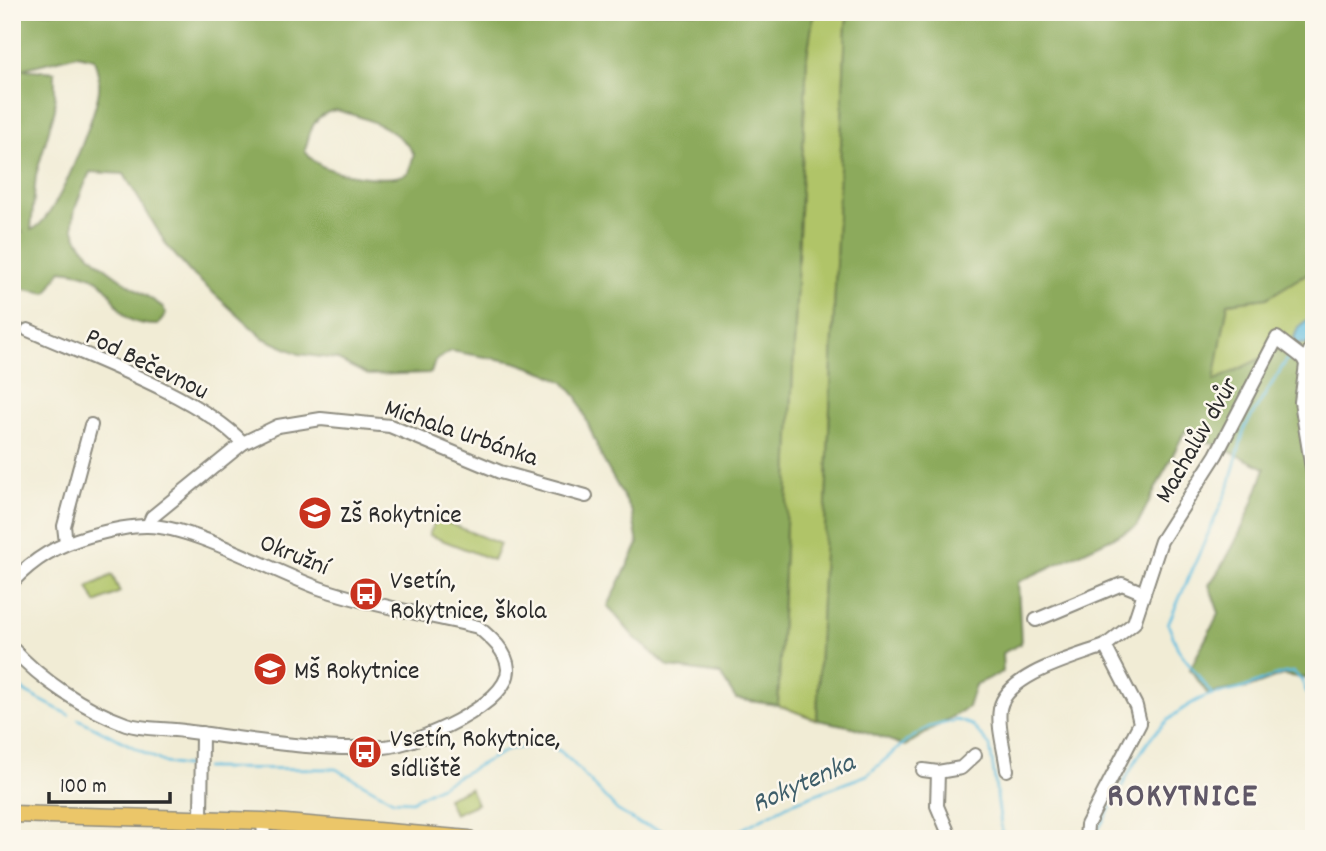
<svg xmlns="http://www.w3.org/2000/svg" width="1326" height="851" font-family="Dekko,sans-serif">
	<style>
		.green { fill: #b0c467; stroke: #6e7849; stroke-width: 2 }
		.forest { fill: #8caa5c; stroke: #5c6a44; stroke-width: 2; fill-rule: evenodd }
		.water { fill: #61bddf; stroke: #467485; stroke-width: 2 }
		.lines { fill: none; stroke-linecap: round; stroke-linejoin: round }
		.stream { stroke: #61bddf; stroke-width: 2.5 }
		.minor-casing { stroke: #8e8c80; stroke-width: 16 }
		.major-casing { stroke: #8e8c80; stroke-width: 19 }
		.minor { stroke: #fff; stroke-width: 12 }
		.major { stroke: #ebc669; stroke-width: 16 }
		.labels { text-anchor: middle; stroke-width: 5; stroke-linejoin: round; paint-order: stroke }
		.street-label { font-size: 26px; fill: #2b2b2b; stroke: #fbf7ec }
		.poi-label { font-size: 26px; fill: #2b2b2b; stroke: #fbf7ec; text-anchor: start }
		.water-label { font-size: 28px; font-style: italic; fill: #3e5e6a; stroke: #fbf7ec }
		.district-label { font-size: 33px; font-weight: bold; letter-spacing: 2px; fill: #605867; stroke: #fbf7ec }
	</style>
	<rect width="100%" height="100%" fill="#fbf7ec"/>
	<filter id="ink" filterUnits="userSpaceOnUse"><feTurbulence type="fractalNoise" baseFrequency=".0143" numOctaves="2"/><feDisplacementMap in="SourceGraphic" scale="14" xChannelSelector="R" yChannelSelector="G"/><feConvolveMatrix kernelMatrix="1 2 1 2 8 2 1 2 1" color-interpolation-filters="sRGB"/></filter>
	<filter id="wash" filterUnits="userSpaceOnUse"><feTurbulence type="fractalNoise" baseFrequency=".00686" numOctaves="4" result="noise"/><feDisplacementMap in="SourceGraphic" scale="28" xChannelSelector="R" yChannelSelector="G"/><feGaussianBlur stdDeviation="1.57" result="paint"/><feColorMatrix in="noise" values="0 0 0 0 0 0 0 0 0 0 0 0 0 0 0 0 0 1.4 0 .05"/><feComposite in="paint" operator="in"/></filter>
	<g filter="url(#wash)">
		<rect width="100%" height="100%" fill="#f1ecd5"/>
		<g class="green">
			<path d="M814,12H849L846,24L817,720L778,705L807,56Z"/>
			<path d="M1314,269V461L1213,382L1228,303L1267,298Z"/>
			<path d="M436,518L500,544L493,560L429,535Z"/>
			<path d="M112,575L120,592L96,603L88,587Z"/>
			<path d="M470,788L477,804L454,814L447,798Z"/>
		</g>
		<g class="forest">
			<path d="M12,12H814L807,56L778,705L736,699L720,674L669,667L634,637L608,606L638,544L632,512L602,458L577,397L564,382L546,373L515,362L451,351L435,361L431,373L368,375L336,359L299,354L263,338L189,271L167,246L124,174L90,172C84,188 73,206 73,224C74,255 139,290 163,307L166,314L158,325C112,326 123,299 99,281C89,274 73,271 61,270L47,293L12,287V232H22L12,225ZM77,55L94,59C98,72 101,83 98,96C92,123 56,222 31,230L36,175L55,109V72L22,69ZM336,110C364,117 398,128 414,154L409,172C393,184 333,175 317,163C312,160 308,155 305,151C310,130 313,114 336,110Z"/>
			<path d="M849,12H1314V269L1267,298L1228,303L1214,381L1280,349L1301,370L1314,461V679L1282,675L1248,688L1207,693L1190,669L1219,613L1209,585C1236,547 1251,511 1265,468L1185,431L1136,527L1018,582L1021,644L1002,653L1003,672L975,685L968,707L905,746L853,727L817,720L846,24Z"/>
		</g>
		<path class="water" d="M1308,319L1314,321V337L1307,344H1297L1294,338L1298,327Z"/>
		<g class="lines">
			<g class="stream">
				<path d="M12,681L27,693L69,715"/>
				<path d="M1212,694L1178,649L1168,624L1228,489L1245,427L1291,353"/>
				<path d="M78,719L165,763L198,768"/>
				<path d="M205,768L336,769L393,800L412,801L509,749L546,745L560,751L572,762L617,810L638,823L693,839"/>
				<path d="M255,831L257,839"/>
				<path d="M723,839L792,803L867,775L908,740L929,727L957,720L972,725L990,746L1003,839"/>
				<path d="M1092,839C1129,786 1135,730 1202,698C1215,691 1230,693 1243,688C1261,682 1275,673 1294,672L1302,681L1314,710"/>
			</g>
		</g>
	</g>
	<g filter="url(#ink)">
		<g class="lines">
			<defs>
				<g id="minor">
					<path d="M28,330C87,356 201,397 243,443"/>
					<path d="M1303,358L1309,354L1314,339"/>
					<path d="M148,526L152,517L243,443L278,426L321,419L390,426L500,472L586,496"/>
					<path d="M66,543L64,526L91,425"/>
					<path d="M12,582C35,558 57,545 89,536C107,531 127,526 146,526C192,525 275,573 322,589C372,606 426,614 478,627C490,637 507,651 508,669C509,705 414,745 384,747C319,752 248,739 184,731C165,728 143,730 126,724C84,709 41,680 12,648"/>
					<path d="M1036,620L1122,584L1144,593"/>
					<path d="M923,770L938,772"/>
					<path d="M1007,770C1005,751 997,727 1000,709C1006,674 1076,657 1105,646"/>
					<path d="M201,819L202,733"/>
					<path d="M263,821L264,839"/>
					<path d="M951,839L937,806L938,772L961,768L975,755"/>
					<path d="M1086,839L1087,825L1140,723L1136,706L1105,646L1134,623L1161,541L1216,455L1277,338L1303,358L1306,364L1301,402L1314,481"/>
				</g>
				<path id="major" d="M12,814L263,821L469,839"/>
			</defs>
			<use href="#minor" class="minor-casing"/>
			<use href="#major" class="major-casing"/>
			<use href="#minor" class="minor"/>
			<use href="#major" class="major"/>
		</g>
	</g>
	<defs>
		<symbol id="school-disc" viewBox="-11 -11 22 22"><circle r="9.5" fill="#c8321e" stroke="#fbf7ec"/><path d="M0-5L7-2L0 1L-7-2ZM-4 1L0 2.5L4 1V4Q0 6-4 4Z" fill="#fff"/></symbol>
		<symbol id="bus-disc" viewBox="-11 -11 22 22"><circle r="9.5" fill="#c8321e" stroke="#fbf7ec"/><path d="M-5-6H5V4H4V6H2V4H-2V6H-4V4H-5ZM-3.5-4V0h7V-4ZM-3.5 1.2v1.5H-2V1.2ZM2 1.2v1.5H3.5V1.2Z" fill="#fff"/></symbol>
	</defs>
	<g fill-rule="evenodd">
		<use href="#school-disc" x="296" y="494" width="38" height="38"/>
		<use href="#bus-disc" x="347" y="575" width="38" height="38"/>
		<use href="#school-disc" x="251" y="650" width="38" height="38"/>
		<use href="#bus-disc" x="346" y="733" width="38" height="38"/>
	</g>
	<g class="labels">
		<g class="street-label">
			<text transform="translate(148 362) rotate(26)" y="9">Pod Bečevnou</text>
			<text transform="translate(462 431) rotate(19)" y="9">Michala Urbánka</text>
			<text transform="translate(1195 439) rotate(-60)" y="9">Machalův dvůr</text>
			<text transform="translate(295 553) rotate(22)" y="9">Okružní</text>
		</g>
		<g class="poi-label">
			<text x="340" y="522">ZŠ Rokytnice</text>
			<text x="390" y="588">Vsetín,<tspan x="390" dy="30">Rokytnice, škola</tspan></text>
			<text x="294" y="678">MŠ Rokytnice</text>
			<text x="390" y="746">Vsetín, Rokytnice,<tspan x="390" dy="30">sídliště</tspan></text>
		</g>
		<g class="water-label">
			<text transform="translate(802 781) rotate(-24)" y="10">Rokytenka</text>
		</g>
		<g class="district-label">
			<text x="1183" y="805">ROKYTNICE</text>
		</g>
	</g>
	<rect width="1326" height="851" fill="none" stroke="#fbf7ec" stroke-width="42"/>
	<path d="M49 792v10h121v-10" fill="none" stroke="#2b2b2b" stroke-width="3.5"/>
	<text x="60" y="792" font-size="21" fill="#2b2b2b" stroke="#fbf7ec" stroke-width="5" paint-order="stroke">100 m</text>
</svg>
